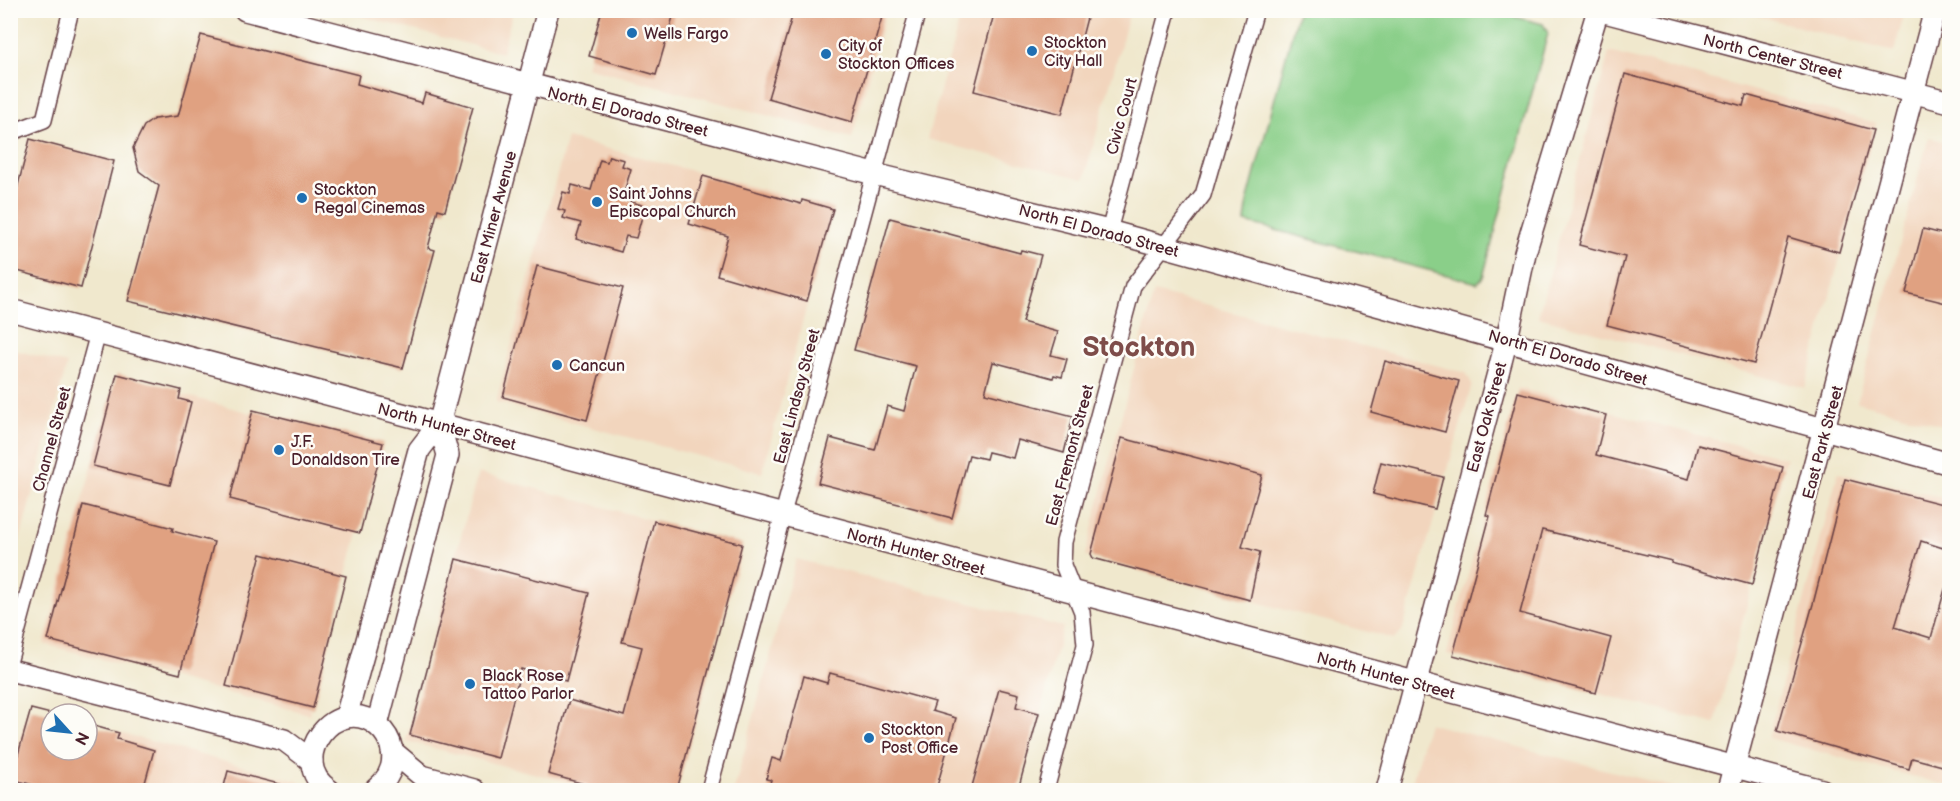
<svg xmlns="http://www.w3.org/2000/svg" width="1960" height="801" font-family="'Balsamiq Sans',sans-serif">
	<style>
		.built { fill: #f2d5bd }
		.green { fill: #8acf89; stroke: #6a775a; stroke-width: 1.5 }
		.building { fill: #e0a181 }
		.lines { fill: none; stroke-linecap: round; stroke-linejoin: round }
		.street-casing { stroke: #633d43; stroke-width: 18 }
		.secondary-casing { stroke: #633d43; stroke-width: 24 }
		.street { stroke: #fff; stroke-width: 15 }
		.secondary { stroke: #fff; stroke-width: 21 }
		.poi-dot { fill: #1f6fb2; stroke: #fdfcf7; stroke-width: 2 }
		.labels { text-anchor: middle; stroke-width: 5; stroke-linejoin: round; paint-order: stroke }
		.poi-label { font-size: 16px; fill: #4a1f2b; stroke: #fdfcf7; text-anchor: start }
		.street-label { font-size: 16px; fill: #4a1f2b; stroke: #fdfcf7 }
		.town-label { font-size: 28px; font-weight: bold; fill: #7e4c49; stroke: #fdfcf7 }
	</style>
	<rect width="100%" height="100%" fill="#fdfcf7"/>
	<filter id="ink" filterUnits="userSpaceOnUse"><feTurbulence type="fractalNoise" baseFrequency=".0167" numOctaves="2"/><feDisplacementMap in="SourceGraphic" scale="12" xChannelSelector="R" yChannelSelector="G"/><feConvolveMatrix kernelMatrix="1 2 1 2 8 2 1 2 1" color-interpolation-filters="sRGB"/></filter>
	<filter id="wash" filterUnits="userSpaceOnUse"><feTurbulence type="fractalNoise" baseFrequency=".008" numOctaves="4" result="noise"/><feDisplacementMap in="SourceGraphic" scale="24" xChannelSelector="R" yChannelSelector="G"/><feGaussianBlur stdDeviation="1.35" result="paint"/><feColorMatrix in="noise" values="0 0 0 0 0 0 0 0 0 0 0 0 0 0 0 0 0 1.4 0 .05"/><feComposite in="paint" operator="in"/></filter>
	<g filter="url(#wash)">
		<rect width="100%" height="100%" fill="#f0e8cd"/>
		<g class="built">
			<path d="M341,11L513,10V11L502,53Z"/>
			<path d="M601,11H886L852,138L586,67Z"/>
			<path d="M962,11H1130L1084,179L927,139Z"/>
			<path d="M1739,11H1905L1894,52Z"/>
			<path d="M1609,52L1876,123L1805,388L1538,317Z"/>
			<path d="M1929,137L1949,143V427L1857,402Z"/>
			<path d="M567,138L833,208L762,473L496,402Z"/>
			<path d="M1154,292L1466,373L1472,384L1402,632L1394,639L1085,556Z"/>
			<path d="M11,349L67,364L11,573L10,349Z"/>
			<path d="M116,377L381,448L309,714L44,644Z"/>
			<path d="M1518,388L1786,458L1715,724L1447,654Z"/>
			<path d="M478,473L743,545L677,790H599L406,741Z"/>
			<path d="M1838,473L1949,499V786L1768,738Z"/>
			<path d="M796,559L1063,627L1019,790H734Z"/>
			<path d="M28,708L51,714V750H87V724L300,782L298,790H11V770Z"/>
			<path d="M1428,723L1480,737L1684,790H1410Z"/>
		</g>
		<path class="green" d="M1298,11H1492L1543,24L1548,33L1483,277L1477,283L1245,222L1248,199Z"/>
		<g id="blocks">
			<g class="building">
				<path d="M602,10H675L656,75L589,56Z"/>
				<path d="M794,10H884L852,122L768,98Z"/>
				<path d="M995,10H1089L1062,114L974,91Z"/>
				<path d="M201,35L359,75L357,84L422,103L425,93L473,107L445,211L438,209L428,248L435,250L403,368L128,301L159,186L139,171L133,148L144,126L154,119L178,116Z"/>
				<path d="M1625,74L1743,106L1746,95L1873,130L1839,252L1788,237L1754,364L1607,325L1625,257L1579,245Z"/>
				<path d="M30,139L114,161L81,288L10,269V216Z"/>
				<path d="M609,156L624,160L622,166L631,169L622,199L645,206L636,238L626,236L621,252L576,239L581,223L563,218L565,211L558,209L563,192L570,194L572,185L591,190L600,160L607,162Z"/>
				<path d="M703,176L801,204L802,200L833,209L807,301L717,275L728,236L689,224Z"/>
				<path d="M890,218L1020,253L1021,250L1041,255L1022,322L1058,332L1051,355L1067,359L1062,377L1054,375L1053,378L993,362L985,393L1073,416L1064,453L1018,440L1013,458L988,452L986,459L969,455L952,518L818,483L830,438L875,450L887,406L904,411L916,366L854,350Z"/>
				<path d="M1923,229L1950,236V304L1906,293Z"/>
				<path d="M537,266L623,288L587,420L503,397Z"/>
				<path d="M1385,361L1459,381L1445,432L1371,412Z"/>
				<path d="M117,374L181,390L179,399L191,402L170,485L93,466Z"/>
				<path d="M1518,392L1606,415L1596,455L1689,479L1698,445L1783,467L1752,585L1671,563L1672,561L1542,530L1520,613L1611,638L1596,693L1453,655L1490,516L1486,515Z"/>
				<path d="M253,410L383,443L360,533L230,499Z"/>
				<path d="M1122,438L1262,475L1242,547L1260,552L1250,600L1093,558L1091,554Z"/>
				<path d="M1381,462L1443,477L1435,509L1373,494Z"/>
				<path d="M1845,479L1950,506V524L1943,548L1921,541L1895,627L1931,638L1945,589L1950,590V768L1912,758L1909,769L1777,731L1813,604Z"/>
				<path d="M83,505L173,528L172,531L214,542L180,674L48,640Z"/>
				<path d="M654,521L742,544L677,790H596L587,788L588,785L548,774L569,700L624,716L642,647L622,642Z"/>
				<path d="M261,554L346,576L313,708L226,686Z"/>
				<path d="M456,559L589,593L566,681L521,669L498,758L410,735Z"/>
				<path d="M830,673L935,702L932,711L956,718L936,790H768L771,780L766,779L772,758L781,761L804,676L827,683Z"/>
				<path d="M999,689L1019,694L1016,707L1039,713L1018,790H971Z"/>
				<path d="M31,709L51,714V750H87V724L119,733L117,739L154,750L143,790H52L11,779Z"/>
				<path d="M228,771L283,785L282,790H223Z"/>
			</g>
		</g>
	</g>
	<g filter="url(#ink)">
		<use href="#blocks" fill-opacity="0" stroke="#633d43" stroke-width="1.5"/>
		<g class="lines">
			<defs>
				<g id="street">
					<path d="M10,133L44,120L71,10"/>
					<path d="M1109,231L1168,10"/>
					<path d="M10,659L98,333"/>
					<path d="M709,790L918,10"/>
					<path d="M1046,790L1085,645L1082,612L1063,565L1064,542L1133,286L1203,195L1256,10"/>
				</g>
				<g id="secondary">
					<path d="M245,10L874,174L1109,231L1950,464"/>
					<path d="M1597,10L1950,102"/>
					<path d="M10,310L1822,790"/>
					<path d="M10,670L284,740L312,761"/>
					<path d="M346,717L419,450L439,424L548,10"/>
					<path d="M377,725L448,455L439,424"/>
					<path d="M392,751L422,776L474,790"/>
					<path d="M329,790C284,760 337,691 378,726C385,732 390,740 392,750C395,766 388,780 375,790"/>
					<path d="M1387,790L1507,339L1525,253L1598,10"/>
					<path d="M1728,790L1935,10"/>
				</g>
			</defs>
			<use href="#street" class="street-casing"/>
			<use href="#secondary" class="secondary-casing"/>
			<use href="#street" class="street"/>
			<use href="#secondary" class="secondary"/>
		</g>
	</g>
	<g class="poi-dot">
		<circle cx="632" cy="33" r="6"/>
		<circle cx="1032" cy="51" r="6"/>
		<circle cx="826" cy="54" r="6"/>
		<circle cx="302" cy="198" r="6"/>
		<circle cx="597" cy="202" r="6"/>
		<circle cx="557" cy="365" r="6"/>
		<circle cx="279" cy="450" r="6"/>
		<circle cx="470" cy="684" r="6"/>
		<circle cx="869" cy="738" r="6"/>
	</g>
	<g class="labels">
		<g class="poi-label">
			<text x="644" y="39">Wells Fargo</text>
			<text x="1044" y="48">Stockton<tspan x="1044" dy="18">City Hall</tspan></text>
			<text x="838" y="51">City of<tspan x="838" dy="18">Stockton Offices</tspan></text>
			<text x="314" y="195">Stockton<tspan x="314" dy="18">Regal Cinemas</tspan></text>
			<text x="609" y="199">Saint Johns<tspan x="609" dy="18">Episcopal Church</tspan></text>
			<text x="569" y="371">Cancun</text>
			<text x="291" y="447">J.F.<tspan x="291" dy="18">Donaldson Tire</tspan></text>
			<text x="482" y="681">Black Rose<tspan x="482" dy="18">Tattoo Parlor</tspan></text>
			<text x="881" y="735">Stockton<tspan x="881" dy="18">Post Office</tspan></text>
		</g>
		<g class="street-label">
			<text transform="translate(1773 56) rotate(14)" y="6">North Center Street</text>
			<text transform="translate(628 111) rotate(14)" y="6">North El Dorado Street</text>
			<text transform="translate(1121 116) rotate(-75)" y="6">Civic Court</text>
			<text transform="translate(493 217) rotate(-75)" y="6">East Miner Avenue</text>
			<text transform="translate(1099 230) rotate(15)" y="6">North El Dorado Street</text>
			<text transform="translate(1568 357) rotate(16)" y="6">North El Dorado Street</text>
			<text transform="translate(796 396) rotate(-75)" y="6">East Lindsay Street</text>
			<text transform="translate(1486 417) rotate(-75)" y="6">East Oak Street</text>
			<text transform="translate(447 426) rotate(15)" y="6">North Hunter Street</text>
			<text transform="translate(51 439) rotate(-75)" y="6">Channel Street</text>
			<text transform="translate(1822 442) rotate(-75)" y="6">East Park Street</text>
			<text transform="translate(1069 455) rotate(-75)" y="6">East Fremont Street</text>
			<text transform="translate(916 551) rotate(15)" y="6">North Hunter Street</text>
			<text transform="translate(1386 675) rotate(15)" y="6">North Hunter Street</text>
		</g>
		<g class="town-label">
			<text x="1139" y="356">Stockton</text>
		</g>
	</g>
	<rect width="1960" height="801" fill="none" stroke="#fdfcf7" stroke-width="36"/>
	<g transform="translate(69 732) rotate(117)"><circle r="28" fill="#fdfcf7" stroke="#b5a4a5" stroke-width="1.5"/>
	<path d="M0-4.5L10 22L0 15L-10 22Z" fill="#1f6fb2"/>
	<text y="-9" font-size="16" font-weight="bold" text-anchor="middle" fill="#4a1f2b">N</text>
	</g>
</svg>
